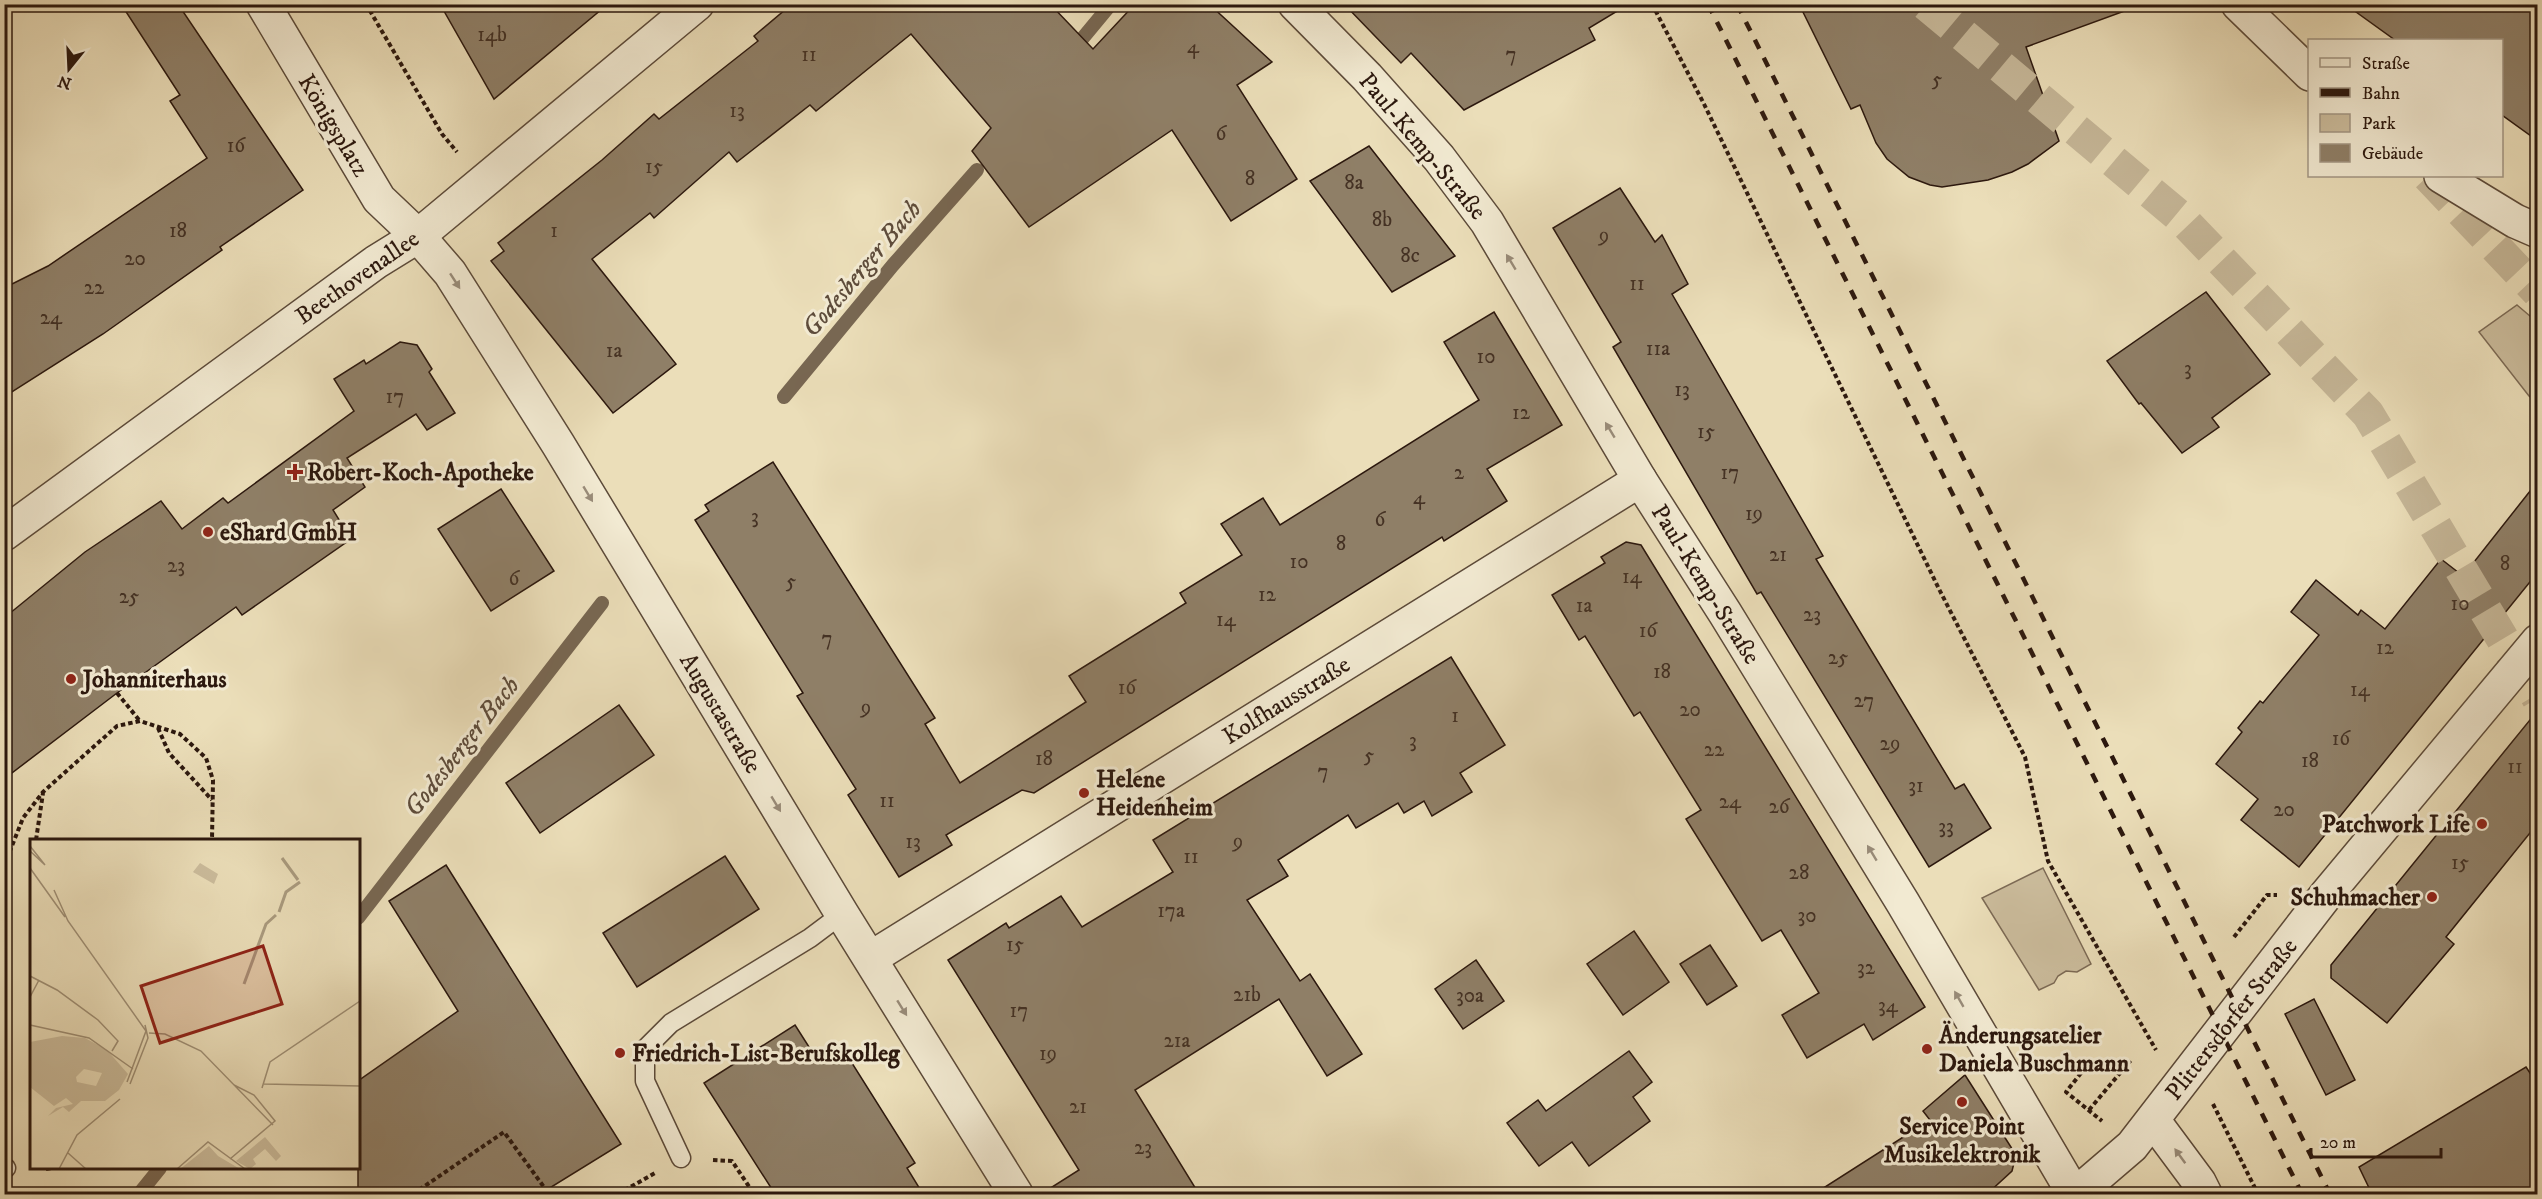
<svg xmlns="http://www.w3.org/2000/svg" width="2542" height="1199" font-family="'IM FELL DW Pica',serif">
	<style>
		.green { fill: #cbbc9c; stroke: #7c6a55; stroke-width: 1.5 }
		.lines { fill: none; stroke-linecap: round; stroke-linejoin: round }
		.stream { stroke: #786752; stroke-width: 14 }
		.building { fill: #8f7f67; stroke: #2c180e; stroke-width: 1.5 }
		.primary-tunnel { stroke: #c5b697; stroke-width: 33; stroke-dasharray: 33 16; stroke-linecap: butt }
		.service-casing { stroke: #5c4a39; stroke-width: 21 }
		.minor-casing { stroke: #5c4a39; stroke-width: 36 }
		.tertiary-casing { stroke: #5c4a39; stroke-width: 36 }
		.path { stroke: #2c180e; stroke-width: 4; stroke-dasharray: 4.5 3; stroke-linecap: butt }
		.service { stroke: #f2ead2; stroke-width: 18 }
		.minor { stroke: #f2ead2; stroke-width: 33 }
		.tertiary { stroke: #f2ead2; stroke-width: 33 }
		.rail { stroke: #2c180e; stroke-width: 4.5; stroke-dasharray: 10 10; stroke-linecap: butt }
		.oneway { fill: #998c7a }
		.poi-dot { fill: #8f2418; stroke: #f2ead2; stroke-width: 2 }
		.labels { text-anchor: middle; stroke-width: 6; stroke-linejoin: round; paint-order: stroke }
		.number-label { font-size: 21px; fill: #453224 }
		.street-label { font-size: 24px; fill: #2c180e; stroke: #f2ead2 }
		.poi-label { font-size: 24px; font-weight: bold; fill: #2c180e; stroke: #f2ead2; text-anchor: start }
		.water-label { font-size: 26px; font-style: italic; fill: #5e4c3b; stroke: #f2ead2 }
		.inset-river { fill: none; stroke: #aa9b7f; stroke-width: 3 }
		.inset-road { fill: none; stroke: #9f8f75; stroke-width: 1.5 }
		.view { fill: #8f2418; fill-opacity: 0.15; stroke: #8f2418; stroke-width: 3 }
		.inset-edge { fill: none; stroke: #2c180e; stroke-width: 3 }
	</style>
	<rect width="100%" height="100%" fill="#ebdeb9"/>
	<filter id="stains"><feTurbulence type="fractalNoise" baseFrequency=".00333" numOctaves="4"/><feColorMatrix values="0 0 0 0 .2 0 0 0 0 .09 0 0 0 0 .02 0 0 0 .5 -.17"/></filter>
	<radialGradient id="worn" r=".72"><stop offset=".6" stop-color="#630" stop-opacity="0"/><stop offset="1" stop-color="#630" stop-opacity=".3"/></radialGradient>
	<g class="green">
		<path d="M2517,305L2537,322V403L2529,396L2479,332Z"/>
		<path d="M2043,868L2091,964L2077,972L2066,971L2058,976L2054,983L2039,990L1982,898Z"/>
	</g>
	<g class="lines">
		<g class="stream">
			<path d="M1077,45L1111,4"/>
			<path d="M784,397L893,265L977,170"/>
			<path d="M358,918L602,603"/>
			<path d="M139,1194L160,1168"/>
		</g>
	</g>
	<g class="building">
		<path d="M121,4H178L303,190L220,247L222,250L103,334L4,397V288L48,266L207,158L170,101L180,95Z"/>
		<path d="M440,4H608L494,99Z"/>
		<path d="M792,4H1050L1093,49L1135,4H1209L1272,62L1237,85L1297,179L1231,221L1172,130L1029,227L972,151L991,128L911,34L816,111L810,105L737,162L729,152L654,218L650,213L592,259L676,364L613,413L491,261L504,251L498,243L602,160L654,114L659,119L758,41L754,36Z"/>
		<path d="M1344,4H1629L1589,28L1595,40L1464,110L1411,53L1401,63Z"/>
		<path d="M1799,4H2129L2130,9L2026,47L2059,141L2028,164L2012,172L1988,180L1942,187L1930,185L1909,177L1887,159L1876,143L1860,105L1851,109Z"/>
		<path d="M2345,4H2538V141L2502,115V40H2395Z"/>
		<path d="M1369,146L1455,256L1392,292L1310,181Z"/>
		<path d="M1620,188L1655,242L1662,235L1688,284L1672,294L1823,556L1816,559L1955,789L1964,784L1991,828L1929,867L1761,592L1757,594L1613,347L1621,342L1553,228Z"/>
		<path d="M2206,292L2270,374L2212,418L2219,427L2182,453L2141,403L2139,404L2107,361Z"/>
		<path d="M1494,312L1562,425L1487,469L1507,501L1444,541L1442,537L1034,793L1022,790L946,835L952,845L899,877L848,795L856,789L797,696L803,693L695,520L709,511L705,505L773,462L935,718L925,724L960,783L1086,702L1069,676L1186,603L1180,593L1242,555L1221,524L1263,498L1280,525L1479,400L1444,342Z"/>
		<path d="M400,342L417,345L432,369L429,372L455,413L427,430L416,414L347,458L365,487L333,510L351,539L242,615L236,607L117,693L4,779V618L85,552L161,501L182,529L223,498L228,503L354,411L334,379L364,360L366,364Z"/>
		<path d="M2538,481V572L2299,867L2241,820L2258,799L2216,764L2242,732L2238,728L2260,701L2263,703L2319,635L2291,612L2316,580L2358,615L2361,610L2385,629L2441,559L2463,576Z"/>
		<path d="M501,489L554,571L491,611L438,529Z"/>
		<path d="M1626,542L1641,545L1925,1007L1873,1040L1864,1024L1807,1058L1782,1015L1819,993L1781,930L1762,941L1686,819L1701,810L1640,712L1634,716L1585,636L1579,640L1552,595L1605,563L1601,557Z"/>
		<path d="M1451,657L1505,745L1460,773L1472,792L1432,816L1424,801L1404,813L1398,803L1356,828L1348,815L1278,860L1288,876L1247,900L1300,981L1310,974L1362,1054L1327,1076L1279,999L1135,1090L1199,1194H1041L1079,1170L948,960L1006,923L1009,928L1061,896L1082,927L1173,872L1153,840Z"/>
		<path d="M619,705L654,755L540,833L506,783Z"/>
		<path d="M2538,710V823L2446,937L2454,944L2387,1023L2331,978V965Z"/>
		<path d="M725,856L759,909L637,987L603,933Z"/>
		<path d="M446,865L621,1144L540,1194H358V1081L458,1011L389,901Z"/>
		<path d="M1634,931L1669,982L1623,1015L1587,964Z"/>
		<path d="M1710,945L1737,986L1707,1005L1680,964Z"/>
		<path d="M1476,960L1504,1001L1463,1029L1435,989Z"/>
		<path d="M2314,999L2355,1080L2326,1095L2285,1014Z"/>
		<path d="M795,1025L816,1058L840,1044L915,1163L907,1168L923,1194H775L704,1083Z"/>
		<path d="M1629,1051L1652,1082L1633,1097L1650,1121L1589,1166L1572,1142L1539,1166L1507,1123L1538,1100L1546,1111Z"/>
		<path d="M2526,1067L2538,1085V1194H2372L2359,1167Z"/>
		<path d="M1965,1075L2016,1155L2012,1171L1987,1194H1814L1930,1120L1923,1111Z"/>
	</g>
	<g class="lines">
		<g class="primary-tunnel">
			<path d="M1926,4L2179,216L2368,414L2538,698"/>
			<path d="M2428,176L2538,292"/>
		</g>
		<defs>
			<g id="service">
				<path d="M681,1158L645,1081V1049L671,1023L810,938L842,914"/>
				<path d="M4,1167L6,1168"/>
			</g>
			<g id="minor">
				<path d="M263,4L379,199L418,236L450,273L558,444L842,914L1016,1194"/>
				<path d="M1295,4L1367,77L1439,158L1487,222L1640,480L1725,613L1903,903L2074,1194"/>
				<path d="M4,534L376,262L418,236L697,4"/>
				<path d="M871,958L1640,480"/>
				<path d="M2153,1120L2199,1182L2205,1194"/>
				<path d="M2076,1194L2132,1146L2326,895L2538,641"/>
			</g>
			<g id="tertiary">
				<path d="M2238,4L2310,74"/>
				<path d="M2441,176L2515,221L2538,231"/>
			</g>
		</defs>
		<use href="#service" class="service-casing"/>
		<use href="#minor" class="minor-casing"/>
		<use href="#tertiary" class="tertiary-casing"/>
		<g class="path">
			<path d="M366,4L442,134L457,152"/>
			<path d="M1652,4L1704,104L1940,591L2025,757L2048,861L2156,1050"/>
			<path d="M117,693L140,721"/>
			<path d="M158,728L169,753L212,800"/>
			<path d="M36,840L43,793"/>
			<path d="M4,866L23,818L43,792L117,726L140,721L180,734L206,758L213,780L212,840"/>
			<path d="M2234,937L2267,895H2277"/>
			<path d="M2081,1073L2066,1092L2102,1121"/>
			<path d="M2213,1104L2258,1194"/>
			<path d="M2089,1110L2131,1060"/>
			<path d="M713,1160L732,1161L754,1194"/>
			<path d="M46,1169L53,1168"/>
			<path d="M413,1194L504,1132L549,1194"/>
			<path d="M618,1194L655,1173"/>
		</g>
		<use href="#service" class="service"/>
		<use href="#minor" class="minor"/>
		<use href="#tertiary" class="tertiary"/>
		<g class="rail">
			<path d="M1708,4L2302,1194"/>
			<path d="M1737,4L2330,1194"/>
		</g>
	</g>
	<defs><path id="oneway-solid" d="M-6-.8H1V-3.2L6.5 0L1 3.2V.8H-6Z" transform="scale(1.5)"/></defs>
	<g class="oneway">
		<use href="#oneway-solid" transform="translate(1511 262) rotate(-121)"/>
		<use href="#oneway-solid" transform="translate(455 281) rotate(57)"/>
		<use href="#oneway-solid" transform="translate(1610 430) rotate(-121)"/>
		<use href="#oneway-solid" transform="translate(588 494) rotate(59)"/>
		<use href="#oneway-solid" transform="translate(776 804) rotate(59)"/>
		<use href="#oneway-solid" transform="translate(1872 853) rotate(-121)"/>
		<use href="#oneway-solid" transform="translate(1959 999) rotate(-120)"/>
		<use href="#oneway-solid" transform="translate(902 1008) rotate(58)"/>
		<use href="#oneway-solid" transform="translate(2180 1156) rotate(-126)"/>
	</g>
	<g class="poi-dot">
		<path d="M292 463h6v6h6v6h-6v6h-6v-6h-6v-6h6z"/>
		<circle cx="208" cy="532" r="6"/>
		<circle cx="71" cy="679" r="6"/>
		<circle cx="1084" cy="793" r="6"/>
		<circle cx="2482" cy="824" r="6"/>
		<circle cx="2432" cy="897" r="6"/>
		<circle cx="1927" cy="1049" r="6"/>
		<circle cx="620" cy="1053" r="6"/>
		<circle cx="1962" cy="1102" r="6"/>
	</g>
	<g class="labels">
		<g class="number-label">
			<text x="492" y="41">14b</text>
			<text x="1193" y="53">4</text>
			<text x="809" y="61">11</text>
			<text x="1511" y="61">7</text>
			<text x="1937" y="86">5</text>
			<text x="737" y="117">13</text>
			<text x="1221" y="140">6</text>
			<text x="236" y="152">16</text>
			<text x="654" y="173">15</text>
			<text x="1250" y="185">8</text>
			<text x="1354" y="189">8a</text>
			<text x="1382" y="226">8b</text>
			<text x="178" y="237">18</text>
			<text x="554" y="237">1</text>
			<text x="1604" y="242">9</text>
			<text x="1410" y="262">8c</text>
			<text x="135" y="265">20</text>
			<text x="1637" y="290">11</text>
			<text x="94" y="294">22</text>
			<text x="51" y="324">24</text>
			<text x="1658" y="355">11a</text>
			<text x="614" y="357">1a</text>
			<text x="1486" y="363">10</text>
			<text x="2188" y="375">3</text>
			<text x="1682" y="396">13</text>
			<text x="395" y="403">17</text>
			<text x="1521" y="419">12</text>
			<text x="1706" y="438">15</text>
			<text x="1459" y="479">2</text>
			<text x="1730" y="479">17</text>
			<text x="1419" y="504">4</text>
			<text x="1754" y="520">19</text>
			<text x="755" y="523">3</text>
			<text x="1380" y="526">6</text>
			<text x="1341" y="550">8</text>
			<text x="1778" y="561">21</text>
			<text x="1299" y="568">10</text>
			<text x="2505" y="570">8</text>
			<text x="176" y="572">23</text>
			<text x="1632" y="583">14</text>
			<text x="514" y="585">6</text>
			<text x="791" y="588">5</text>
			<text x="1267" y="601">12</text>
			<text x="129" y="603">25</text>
			<text x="2460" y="610">10</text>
			<text x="1584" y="612">1a</text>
			<text x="1812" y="621">23</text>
			<text x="1226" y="626">14</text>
			<text x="1648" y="637">16</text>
			<text x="827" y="645">7</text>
			<text x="2385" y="654">12</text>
			<text x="1838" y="664">25</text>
			<text x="1662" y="678">18</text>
			<text x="1127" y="694">16</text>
			<text x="2360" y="696">14</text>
			<text x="1864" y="707">27</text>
			<text x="866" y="714">9</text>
			<text x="1690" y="716">20</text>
			<text x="1455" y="722">1</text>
			<text x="2341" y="745">16</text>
			<text x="1413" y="747">3</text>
			<text x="1890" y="750">29</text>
			<text x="1714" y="756">22</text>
			<text x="1369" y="762">5</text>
			<text x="1044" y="765">18</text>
			<text x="2310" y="767">18</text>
			<text x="2515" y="773">11</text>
			<text x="1323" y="778">7</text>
			<text x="1916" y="792">31</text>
			<text x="887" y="807">11</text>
			<text x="1730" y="808">24</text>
			<text x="1779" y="813">26</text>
			<text x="2284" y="816">20</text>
			<text x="1946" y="833">33</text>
			<text x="913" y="848">13</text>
			<text x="1238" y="848">9</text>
			<text x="1191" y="863">11</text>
			<text x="2460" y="869">15</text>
			<text x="1799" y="879">28</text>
			<text x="1171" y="917">17a</text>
			<text x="1807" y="922">30</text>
			<text x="1015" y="951">15</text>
			<text x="1866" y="974">32</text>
			<text x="1247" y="1001">21b</text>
			<text x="1470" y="1002">30a</text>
			<text x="1888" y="1012">34</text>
			<text x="1019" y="1017">17</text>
			<text x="1177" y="1047">21a</text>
			<text x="1048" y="1060">19</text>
			<text x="1078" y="1113">21</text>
			<text x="1143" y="1154">23</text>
		</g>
		<g class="street-label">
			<text transform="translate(334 125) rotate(59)" y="8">Königsplatz</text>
			<text transform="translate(1423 146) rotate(50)" y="8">Paul-Kemp-Straße</text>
			<text transform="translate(357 277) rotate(-35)" y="8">Beethovenallee</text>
			<text transform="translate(1706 584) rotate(58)" y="8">Paul-Kemp-Straße</text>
			<text transform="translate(1286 700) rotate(-32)" y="8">Kolfhausstraße</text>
			<text transform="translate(721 713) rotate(59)" y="8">Augustastraße</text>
			<text transform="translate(2231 1019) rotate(-52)" y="8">Plittersdorfer Straße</text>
		</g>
		<g class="poi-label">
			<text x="307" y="480">Robert-Koch-Apotheke</text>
			<text x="220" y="540">eShard GmbH</text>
			<text x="83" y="687">Johanniterhaus</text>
			<text x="1096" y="787">Helene<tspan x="1096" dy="28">Heidenheim</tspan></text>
			<text x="2470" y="832" text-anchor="end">Patchwork Life</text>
			<text x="2420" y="905" text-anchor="end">Schuhmacher</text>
			<text x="1939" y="1043">Änderungsatelier<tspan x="1939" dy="28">Daniela Buschmann</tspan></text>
			<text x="632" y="1061">Friedrich-List-Berufskolleg</text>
			<text x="1962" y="1134" text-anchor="middle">Service Point<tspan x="1962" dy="28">Musikelektronik</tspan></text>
		</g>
		<g class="water-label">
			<text transform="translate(861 268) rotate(-50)" y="9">Godesberger Bach</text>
			<text transform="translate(461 746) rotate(-52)" y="9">Godesberger Bach</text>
		</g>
	</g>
	<g transform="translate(30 839)">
		<rect width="330" height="330" fill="#ebdeb9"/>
		<path d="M170,24L188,35L184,45L163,33ZM32,197L55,199L77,211L98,235L89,251L75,262H51L39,273L33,268L18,277L26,269L43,265L36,259L24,267L0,248V203ZM54,230L72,234L66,247L47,243L46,238ZM235,298L251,317L246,322L235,310L223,320L226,325L220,330L206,322ZM179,307L188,317L210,330H150Z" fill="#cbbc9c" fill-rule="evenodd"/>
		<path class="inset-river" d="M252,19L268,41M249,73L256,53L270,43M214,145L236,85L246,76"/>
		<path class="inset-road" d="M0,7L15,26M0,12L15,26M0,29L35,78M24,51L38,82L116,192L97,243M0,137L27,151L68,181L88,202L82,212M0,158L9,141M0,186L59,199L103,230M119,194L135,195L171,212L243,286M100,245L118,199L115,186M234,245L330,247M232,249L240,223L330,162M38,314L56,330M200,320L245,282L224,256L204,246M29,330L47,296L90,260M147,330L178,303L215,330"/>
		<path class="view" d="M233,107L252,165L130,204L111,147Z"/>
		<rect width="330" height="330" class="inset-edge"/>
	</g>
	<rect width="2542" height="1199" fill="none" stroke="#ebdeb9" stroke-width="24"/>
	<rect x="6" y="6" width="2530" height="1187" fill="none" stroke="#2c180e" stroke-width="3"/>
	<rect x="12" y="12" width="2518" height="1175" fill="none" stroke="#2c180e" stroke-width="1.5"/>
	<rect x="2308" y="39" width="195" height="138" fill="#f2ead2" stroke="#a39684" stroke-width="1.5"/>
	<rect x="2320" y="58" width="30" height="9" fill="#f2ead2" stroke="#a39684" stroke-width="1.5"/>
	<text x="2362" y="69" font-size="18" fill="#2c180e">Straße</text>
	<rect x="2320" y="88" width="30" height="9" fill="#2c180e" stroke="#a39684" stroke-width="1.5"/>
	<text x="2362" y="99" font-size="18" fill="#2c180e">Bahn</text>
	<rect x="2320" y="114" width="30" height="18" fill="#cbbc9c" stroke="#a39684" stroke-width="1.5"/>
	<text x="2362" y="129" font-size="18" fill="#2c180e">Park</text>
	<rect x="2320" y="144" width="30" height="18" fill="#8f7f67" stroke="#a39684" stroke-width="1.5"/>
	<text x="2362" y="159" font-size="18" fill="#2c180e">Gebäude</text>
	<g transform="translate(69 69) rotate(198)" stroke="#f2ead2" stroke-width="4.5" paint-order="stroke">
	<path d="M0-4.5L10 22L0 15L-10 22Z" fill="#2c180e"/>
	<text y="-9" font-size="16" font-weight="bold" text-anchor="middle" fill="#2c180e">N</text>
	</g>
	<path d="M2311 1148v9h130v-9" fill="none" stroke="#2c180e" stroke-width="3"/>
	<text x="2320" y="1148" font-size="18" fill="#2c180e" stroke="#f2ead2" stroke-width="4.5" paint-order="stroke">20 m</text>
	<rect width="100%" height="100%" filter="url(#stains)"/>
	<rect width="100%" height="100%" fill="url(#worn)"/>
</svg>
